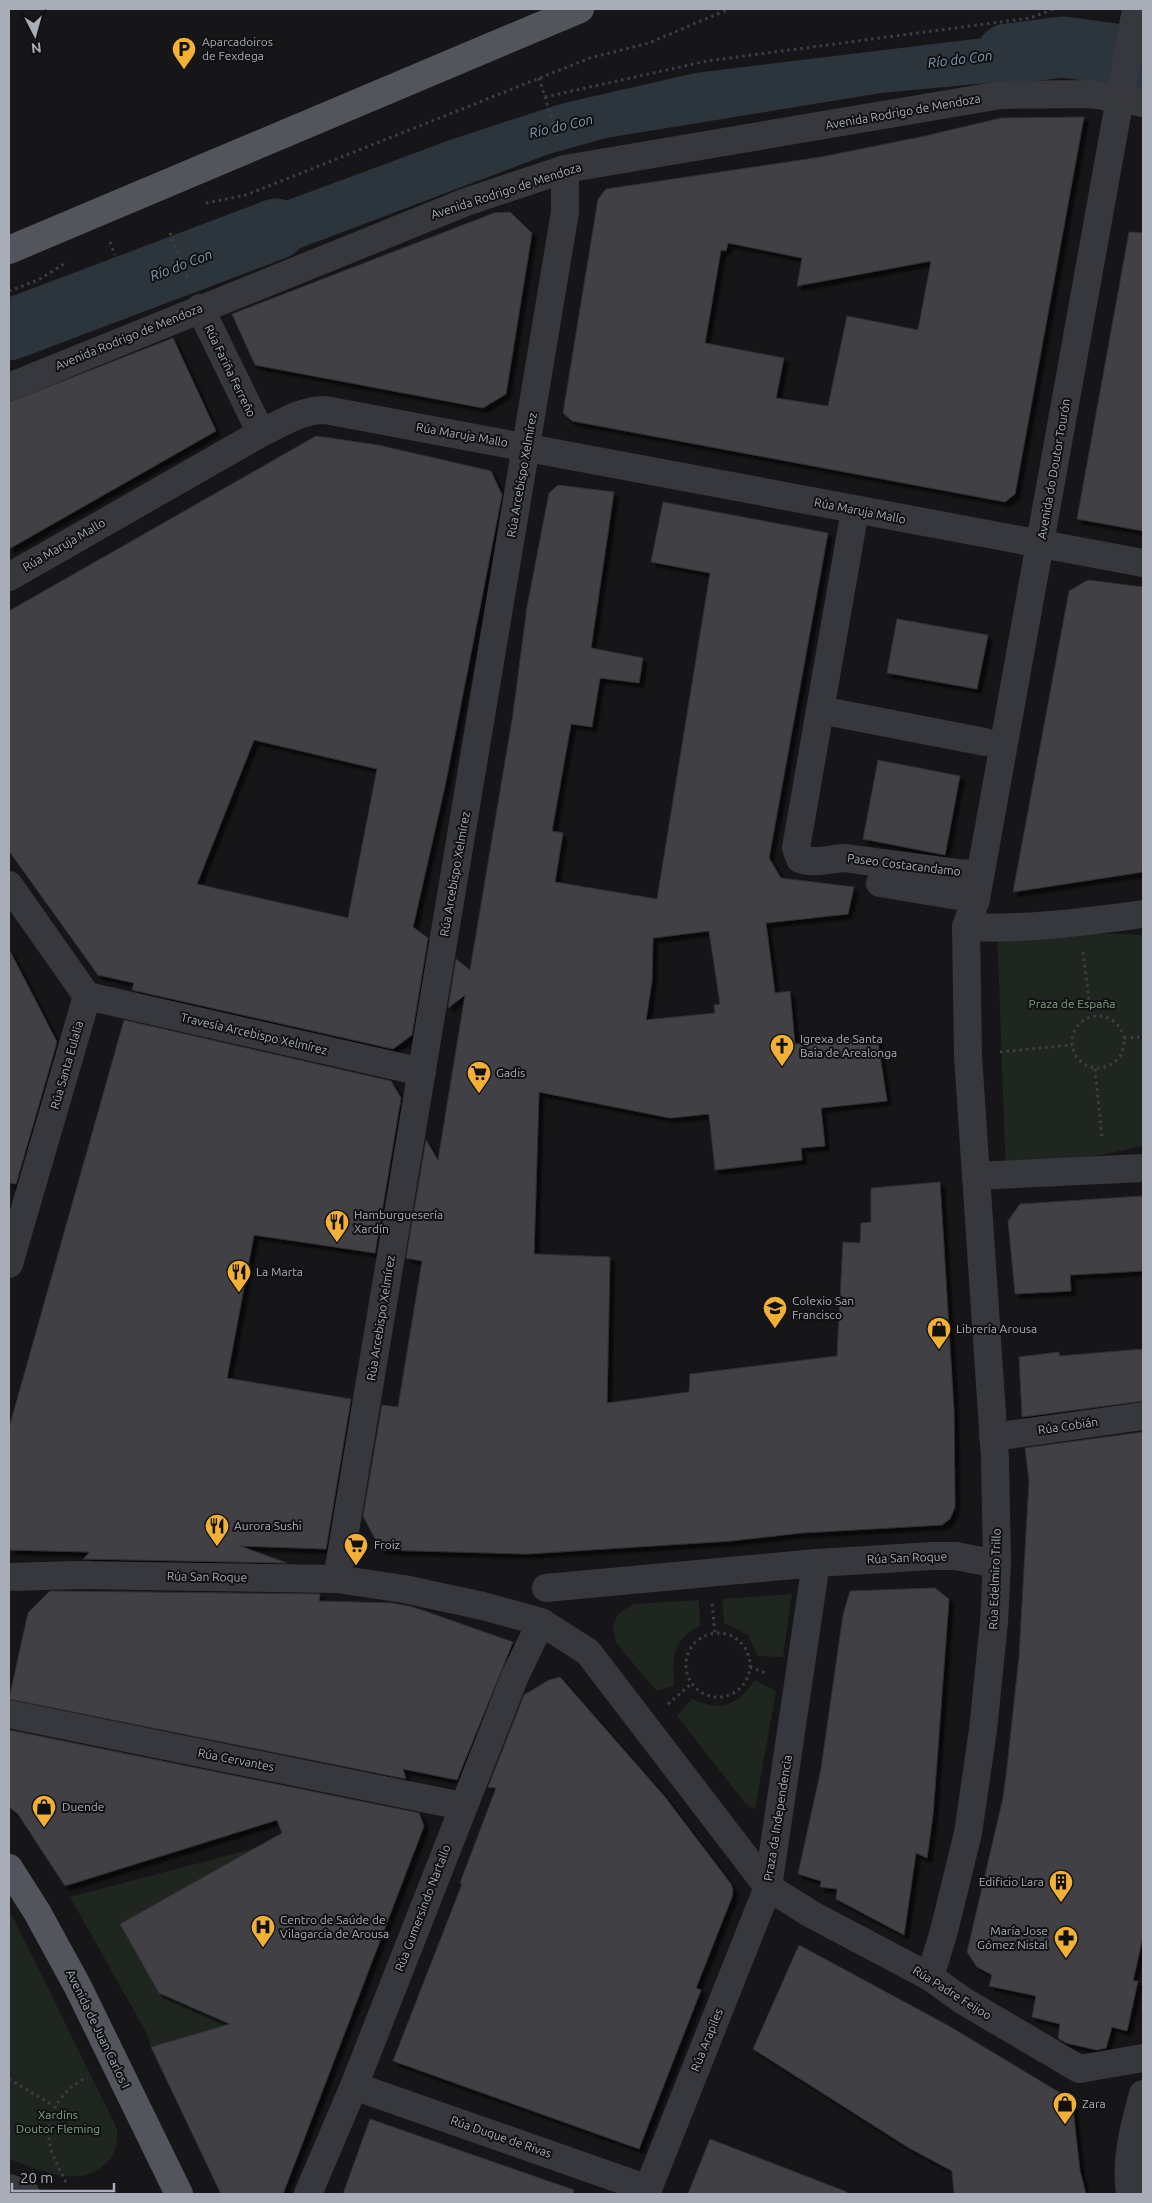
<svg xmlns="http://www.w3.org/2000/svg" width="1152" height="2203" font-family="Ubuntu,sans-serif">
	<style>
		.green { fill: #1e261f }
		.water { fill: #2c353c }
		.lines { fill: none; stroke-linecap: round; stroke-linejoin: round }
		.river { stroke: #2c353c; stroke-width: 61 }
		.building { fill: #404145; stroke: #303034; fill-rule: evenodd; filter: url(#shadow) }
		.path { stroke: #3d3f44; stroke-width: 3; stroke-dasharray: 2.5 4; stroke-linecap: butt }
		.minor { stroke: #37383d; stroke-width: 28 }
		.major { stroke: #53555c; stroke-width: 28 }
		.labels { text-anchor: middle; stroke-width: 4; stroke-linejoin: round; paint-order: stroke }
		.poi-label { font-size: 12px; fill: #a8adb8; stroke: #111113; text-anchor: start }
		.street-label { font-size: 12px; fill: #a8adb8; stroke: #111113 }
		.park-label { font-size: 12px; fill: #7fa381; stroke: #111113 }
		.water-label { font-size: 14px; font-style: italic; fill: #7f9bb3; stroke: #111113 }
	</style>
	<defs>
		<filter id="shadow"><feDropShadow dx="4.5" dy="4.5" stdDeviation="1" flood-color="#0009"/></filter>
	</defs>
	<rect width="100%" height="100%" fill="#161618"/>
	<g class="green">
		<path d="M997,929L1143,935V1146L1006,1175Z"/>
		<path d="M792,1594L783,1657L758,1656L748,1635L724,1623L722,1599Z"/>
		<path d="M699,1600L700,1626C671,1641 673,1656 674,1686L657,1691L616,1643L613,1626L618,1614L633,1604Z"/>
		<path d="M755,1680L776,1691L755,1809L745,1803L677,1716L692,1699C723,1712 736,1706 755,1680Z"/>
		<path d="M305,1835L365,1978L363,1987L151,2047L146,2032L70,1897Z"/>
		<path d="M9,1913L13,1917L117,2129C118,2146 115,2156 102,2167C75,2188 37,2169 9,2159Z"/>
	</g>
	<g class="water">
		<path d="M1097,24L1087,79L1052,77L881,93L606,138L549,154L208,283L188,237L450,140L560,104L695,73Z"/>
		<path d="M157,252L172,297L9,361V311Z"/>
	</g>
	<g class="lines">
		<g class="river">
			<path d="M1007,54L1063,47L1143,58"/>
			<path d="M9,330L276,229"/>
		</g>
	</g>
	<g class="building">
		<path d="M1084,117L1015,494L1005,502L572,421L563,413L598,199L606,189L821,157L925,136L1001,118ZM728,243L802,258L797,286L931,261L918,330L847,316L828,406L776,398L784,358L705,343L721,250L726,251Z"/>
		<path d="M510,212L532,233L506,394L483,408L255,365L232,314L494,213Z"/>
		<path d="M1129,232L1143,233V531L1077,519Z"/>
		<path d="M173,338L216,431L9,549V402Z"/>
		<path d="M316,436L378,445L491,471L502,495L445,786L413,927L428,938L412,1035L393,1049L132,990L134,983L98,975L9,851V611ZM254,740L377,769L348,918L197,884Z"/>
		<path d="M558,485L614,492L591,648L643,658L639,683L600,678L592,727L571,724L552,831L563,833L555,882L657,899L710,573L651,562L663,502L828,533L769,858L781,878L854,887L848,914L766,923L775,993L790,991L795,1044L877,1036L887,1101L821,1108L825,1146L801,1148L802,1160L715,1170L709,1114L670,1118L539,1092L534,1254L610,1257L607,1403L689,1392L690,1374L837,1356L843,1242L860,1243L861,1223L871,1222V1188L940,1182L954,1411L955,1507L950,1519L942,1525L801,1533L731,1541L527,1554L381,1550L363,1516L382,1405L398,1407L422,1261L406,1258L426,1140L438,1160L465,995L448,1008L456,959L470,970L513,714L527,607L549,493ZM709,931L720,1004L714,1005L715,1013L646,1020L652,981L653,938Z"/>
		<path d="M1088,580L1143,587V872L1013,892L1069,591Z"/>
		<path d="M897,619L988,635L977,689L887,673Z"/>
		<path d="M878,760L960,776L945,855L863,839Z"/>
		<path d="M9,949L57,1042L16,1184L9,1183Z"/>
		<path d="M124,1020L391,1081L401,1098L375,1253L254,1235L227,1378L351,1399L326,1549L240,1546L287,1563L83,1559L90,1552L9,1550V1428Z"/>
		<path d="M1143,1196V1271L1070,1275L1071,1291L1015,1294L1008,1221L1020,1204Z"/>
		<path d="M1143,1349V1401L1022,1417L1019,1357L1059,1352V1356Z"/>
		<path d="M1143,1432V1936L1133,1981H1138L1127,2031L1112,2027L1106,2048L1097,2050L1066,2043L1058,2038L1060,2024L1032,2017L1036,1996L989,1986L992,1975L977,1967L967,1952L1003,1798L1007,1767L1019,1657L1029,1481L1025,1448Z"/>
		<path d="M935,1588L949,1599L933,1815L927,1858L916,1853L904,1935L836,1899L837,1889L820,1887L821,1881L798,1874L821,1769L843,1615L850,1591Z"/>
		<path d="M50,1591L320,1594L319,1601L392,1603L413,1607L513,1642L457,1780L403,1769L406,1779L9,1699L28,1613Z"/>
		<path d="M560,1677L665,1797L731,1884L733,1890L732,1897L696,1988L701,1990L639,2149L393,2061L462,1884L460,1883L496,1788L488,1787L524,1695L549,1680Z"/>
		<path d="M9,1730L419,1813L424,1826L283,2194H221L151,2047L230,2024L159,1993L120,1924L282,1833L277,1820L65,1886L18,1814L9,1807Z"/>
		<path d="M799,1945L949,2026L1072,2100L1080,2171L1086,2194H954L952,2171L909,2148L753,2049Z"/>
		<path d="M370,2119L574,2190L573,2194H343Z"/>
		<path d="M710,2139L847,2192V2194H688Z"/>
	</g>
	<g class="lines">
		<g class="path">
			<path d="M539,78L558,139"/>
			<path d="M545,97L707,61L1030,18L1054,9"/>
			<path d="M206,203L246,195L590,58L649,43L729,9"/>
			<path d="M170,233L188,279"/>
			<path d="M110,242L115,255"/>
			<path d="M9,291L38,280L67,262"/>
			<path d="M1083,952L1091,1016"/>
			<circle cx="1098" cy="1042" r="26"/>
			<path d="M1124,1038L1143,1037"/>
			<path d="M1000,1052L1072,1045"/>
			<path d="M1095,1069L1102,1138"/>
			<path d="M712,1604L715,1633"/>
			<circle cx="718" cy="1665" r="32"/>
			<path d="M750,1667L768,1674"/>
			<path d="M668,1704L691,1684"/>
			<path d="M9,2079L54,2106"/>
			<path d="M66,2182C61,2172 55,2161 51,2150C42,2118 59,2092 87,2077"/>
		</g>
		<g class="minor">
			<path d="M200,308L261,433"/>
			<path d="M9,387L466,202L565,169L1001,95L1091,94L1143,103"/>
			<path d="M855,510L796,848L800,859C814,864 829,859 844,858L957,873L980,874"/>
			<path d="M9,577L261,433C282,423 301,410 325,410L1143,563"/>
			<path d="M820,710L985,742"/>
			<path d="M880,883L976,899"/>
			<path d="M9,885L87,996L9,1264"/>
			<path d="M966,927C1025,930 1084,922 1143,914"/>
			<path d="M87,996L422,1072"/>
			<path d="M976,1176L1143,1168"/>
			<path d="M993,1437L1143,1416"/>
			<path d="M816,1563L932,1556H956L997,1564"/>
			<path d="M9,1577L79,1575L337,1579L404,1589L483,1606L541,1622L588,1652L768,1887L811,1914L930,1977L962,2000L1079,2069L1143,2058"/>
			<path d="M337,1579L565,212V169"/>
			<path d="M546,1588L816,1563L768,1887L646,2194"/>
			<path d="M9,1714L462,1806"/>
			<path d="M930,1977L944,1931L968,1833L983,1730L994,1622L997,1564L995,1459L968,1056L966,927L976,899L1136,9"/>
			<path d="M354,2086L648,2189"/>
			<path d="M9,2188L26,2194"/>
			<path d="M308,2194L354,2086L515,1676L541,1622"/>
			<path d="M1130,2194C1125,2161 1134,2126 1143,2094"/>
		</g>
		<g class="major">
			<path d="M9,250L580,9"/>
			<path d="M9,1868L37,1912L78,1987L179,2194"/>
		</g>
	</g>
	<defs>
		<symbol id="parking-pin" viewBox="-11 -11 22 30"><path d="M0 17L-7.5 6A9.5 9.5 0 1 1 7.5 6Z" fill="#f2b134" stroke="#111113"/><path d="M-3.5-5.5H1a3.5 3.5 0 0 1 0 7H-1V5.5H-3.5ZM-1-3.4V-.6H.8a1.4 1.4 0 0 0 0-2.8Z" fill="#111"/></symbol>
		<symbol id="church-pin" viewBox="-11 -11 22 30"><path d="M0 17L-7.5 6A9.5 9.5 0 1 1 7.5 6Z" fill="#f2b134" stroke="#111113"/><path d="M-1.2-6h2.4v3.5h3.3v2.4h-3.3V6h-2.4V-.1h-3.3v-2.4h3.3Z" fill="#111"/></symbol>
		<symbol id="supermarket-pin" viewBox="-11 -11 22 30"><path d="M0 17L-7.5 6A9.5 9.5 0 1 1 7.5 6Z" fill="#f2b134" stroke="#111113"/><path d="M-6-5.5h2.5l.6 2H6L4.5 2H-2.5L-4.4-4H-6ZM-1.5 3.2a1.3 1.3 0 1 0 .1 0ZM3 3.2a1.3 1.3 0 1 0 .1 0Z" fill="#111"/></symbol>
		<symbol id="restaurant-pin" viewBox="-11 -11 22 30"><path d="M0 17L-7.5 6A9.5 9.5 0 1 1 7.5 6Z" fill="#f2b134" stroke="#111113"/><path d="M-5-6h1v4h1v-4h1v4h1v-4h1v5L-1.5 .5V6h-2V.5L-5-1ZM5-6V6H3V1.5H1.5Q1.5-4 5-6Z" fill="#111"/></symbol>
		<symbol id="school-pin" viewBox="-11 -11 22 30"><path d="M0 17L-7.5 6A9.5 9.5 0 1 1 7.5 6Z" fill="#f2b134" stroke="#111113"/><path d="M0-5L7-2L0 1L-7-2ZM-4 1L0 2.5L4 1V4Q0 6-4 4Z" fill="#111"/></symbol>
		<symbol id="shop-pin" viewBox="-11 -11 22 30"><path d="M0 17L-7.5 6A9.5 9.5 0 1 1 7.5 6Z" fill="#f2b134" stroke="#111113"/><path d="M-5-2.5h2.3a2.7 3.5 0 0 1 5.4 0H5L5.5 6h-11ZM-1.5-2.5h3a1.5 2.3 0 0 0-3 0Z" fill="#111"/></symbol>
		<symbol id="building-pin" viewBox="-11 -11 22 30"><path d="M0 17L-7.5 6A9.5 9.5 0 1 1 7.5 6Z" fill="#f2b134" stroke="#111113"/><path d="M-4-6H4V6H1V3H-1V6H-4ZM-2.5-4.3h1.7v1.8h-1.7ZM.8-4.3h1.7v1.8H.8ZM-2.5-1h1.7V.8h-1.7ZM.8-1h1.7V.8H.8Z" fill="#111"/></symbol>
		<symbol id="hospital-pin" viewBox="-11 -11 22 30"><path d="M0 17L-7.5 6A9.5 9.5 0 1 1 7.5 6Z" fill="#f2b134" stroke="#111113"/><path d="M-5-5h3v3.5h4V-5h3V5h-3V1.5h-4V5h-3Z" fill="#111"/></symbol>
		<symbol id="pharmacy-pin" viewBox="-11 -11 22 30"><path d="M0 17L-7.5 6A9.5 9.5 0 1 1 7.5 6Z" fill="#f2b134" stroke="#111113"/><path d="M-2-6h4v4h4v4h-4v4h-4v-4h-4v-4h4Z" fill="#111"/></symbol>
	</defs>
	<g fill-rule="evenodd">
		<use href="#parking-pin" x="170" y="35" width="28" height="38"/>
		<use href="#church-pin" x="768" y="1032" width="28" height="38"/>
		<use href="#supermarket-pin" x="465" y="1059" width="28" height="38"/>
		<use href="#restaurant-pin" x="323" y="1208" width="28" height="38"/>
		<use href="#restaurant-pin" x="225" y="1258" width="28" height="38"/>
		<use href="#school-pin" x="761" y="1294" width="28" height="38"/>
		<use href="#shop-pin" x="925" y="1315" width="28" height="38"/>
		<use href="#restaurant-pin" x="203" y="1512" width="28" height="38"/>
		<use href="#supermarket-pin" x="342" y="1531" width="28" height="38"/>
		<use href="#shop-pin" x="30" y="1793" width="28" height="38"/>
		<use href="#building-pin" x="1047" y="1868" width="28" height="38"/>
		<use href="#hospital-pin" x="249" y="1913" width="28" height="38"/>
		<use href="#pharmacy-pin" x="1052" y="1924" width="28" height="38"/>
		<use href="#shop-pin" x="1051" y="2090" width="28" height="38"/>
	</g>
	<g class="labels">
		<g class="poi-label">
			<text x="202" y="46">Aparcadoiros<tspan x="202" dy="14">de Fexdega</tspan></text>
			<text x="800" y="1043">Igrexa de Santa<tspan x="800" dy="14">Baia de Arealonga</tspan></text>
			<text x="496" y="1077">Gadis</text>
			<text x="354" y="1219">Hamburguesería<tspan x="354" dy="14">Xardín</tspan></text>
			<text x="256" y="1276">La Marta</text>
			<text x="792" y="1305">Colexio San<tspan x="792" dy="14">Francisco</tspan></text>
			<text x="956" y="1333">Librería Arousa</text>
			<text x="234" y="1530">Aurora Sushi</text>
			<text x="374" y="1549">Froiz</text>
			<text x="62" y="1811">Duende</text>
			<text x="1044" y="1886" text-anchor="end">Edificio Lara</text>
			<text x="280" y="1924">Centro de Saúde de<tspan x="280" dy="14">Vilagarcía de Arousa</tspan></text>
			<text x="1048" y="1935" text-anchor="end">María Jose<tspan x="1048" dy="14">Gómez Nistal</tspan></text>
			<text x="1082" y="2108">Zara</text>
		</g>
		<g class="street-label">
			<text transform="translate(903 112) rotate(-10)" y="4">Avenida Rodrigo de Mendoza</text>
			<text transform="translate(506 191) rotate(-18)" y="4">Avenida Rodrigo de Mendoza</text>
			<text transform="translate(129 337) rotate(-22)" y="4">Avenida Rodrigo de Mendoza</text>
			<text transform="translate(230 371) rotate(64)" y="4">Rúa Fariña Ferreño</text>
			<text transform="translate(462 435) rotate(10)" y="4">Rúa Maruja Mallo</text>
			<text transform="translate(1054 469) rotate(-80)" y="4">Avenida do Doutor Tourón</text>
			<text transform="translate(522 475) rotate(-80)" y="4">Rúa Arcebispo Xelmírez</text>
			<text transform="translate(860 511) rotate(11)" y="4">Rúa Maruja Mallo</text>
			<text transform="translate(64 545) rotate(-30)" y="4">Rúa Maruja Mallo</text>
			<text transform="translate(904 865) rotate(7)" y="4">Paseo Costacandamo</text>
			<text transform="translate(455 874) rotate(-80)" y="4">Rúa Arcebispo Xelmírez</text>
			<text transform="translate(254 1034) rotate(13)" y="4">Travesía Arcebispo Xelmírez</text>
			<text transform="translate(67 1065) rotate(-74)" y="4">Rúa Santa Eulalia</text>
			<text transform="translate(381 1318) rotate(-81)" y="4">Rúa Arcebispo Xelmírez</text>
			<text transform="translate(1068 1426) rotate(-8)" y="4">Rúa Cobián</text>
			<text transform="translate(907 1558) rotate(-2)" y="4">Rúa San Roque</text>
			<text transform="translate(207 1577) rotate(1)" y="4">Rúa San Roque</text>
			<text transform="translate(995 1579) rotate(-88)" y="4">Rúa Edelmiro Trillo</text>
			<text transform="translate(236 1760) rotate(11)" y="4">Rúa Cervantes</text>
			<text transform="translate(778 1818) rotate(-81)" y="4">Praza da Independencia</text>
			<text transform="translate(423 1908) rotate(-69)" y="4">Rúa Gumersindo Nartallo</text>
			<text transform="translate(952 1993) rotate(32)" y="4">Rúa Padre Feijoo</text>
			<text transform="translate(98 2029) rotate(64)" y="4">Avenida de Juan Carlos I</text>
			<text transform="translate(707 2040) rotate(-68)" y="4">Rúa Arapiles</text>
			<text transform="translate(501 2137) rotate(19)" y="4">Rúa Duque de Rivas</text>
		</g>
		<g class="park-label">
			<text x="1072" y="1008">Praza de España</text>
			<text x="58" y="2119">Xardíns<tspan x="58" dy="14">Doutor Fleming</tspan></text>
		</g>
		<g class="water-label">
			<text transform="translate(960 59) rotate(-7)" y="5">Río do Con</text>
			<text transform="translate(561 126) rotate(-13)" y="5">Río do Con</text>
			<text transform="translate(181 265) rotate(-21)" y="5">Río do Con</text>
		</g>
	</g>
	<rect width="1152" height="2203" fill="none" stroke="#a8adb8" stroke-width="20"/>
	<g transform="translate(35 35) rotate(174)" stroke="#111113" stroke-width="4" paint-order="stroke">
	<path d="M0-4L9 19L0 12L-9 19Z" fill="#a8adb8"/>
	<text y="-8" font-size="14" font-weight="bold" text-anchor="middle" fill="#a8adb8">N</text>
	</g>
	<path d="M12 2183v8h102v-8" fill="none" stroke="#a8adb8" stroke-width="2.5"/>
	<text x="20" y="2183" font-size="15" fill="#a8adb8" stroke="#111113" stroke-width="4" paint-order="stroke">20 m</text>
</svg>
